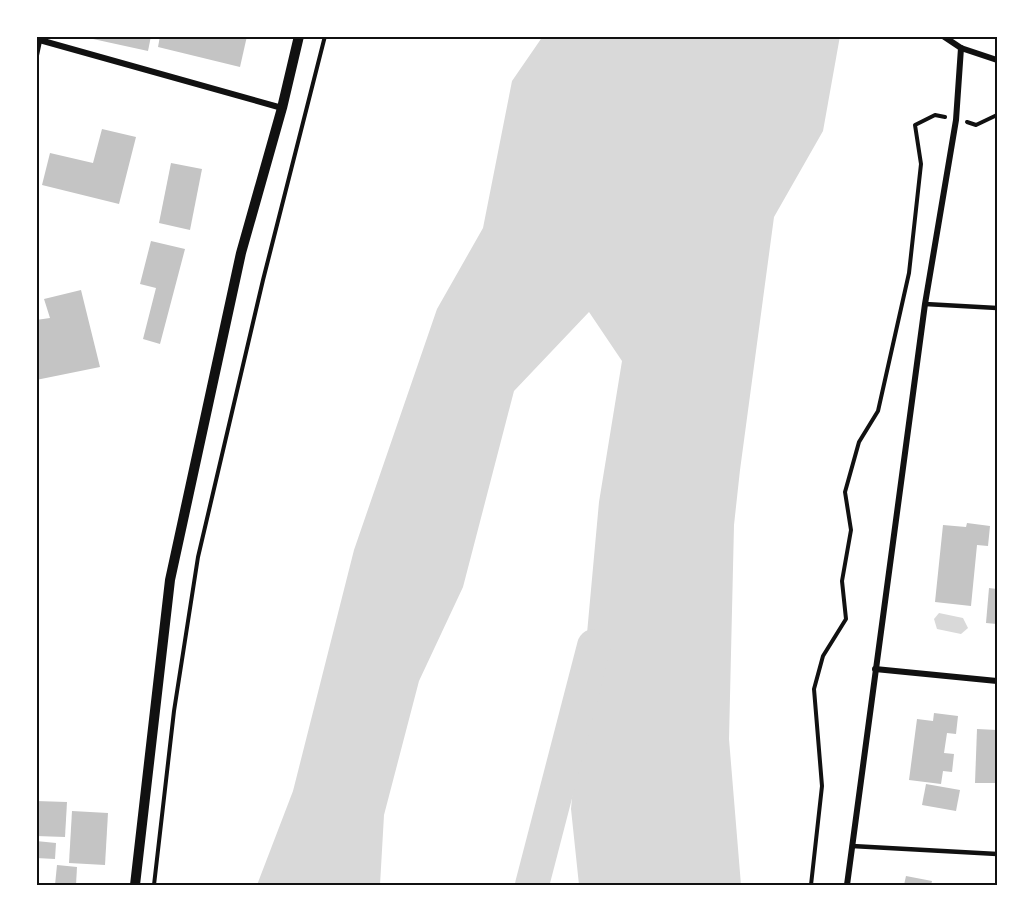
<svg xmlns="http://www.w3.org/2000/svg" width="1033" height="921" font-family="'Fira Sans',sans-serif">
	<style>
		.water { fill: #d9d9d9 }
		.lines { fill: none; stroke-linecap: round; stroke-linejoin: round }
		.river { stroke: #d9d9d9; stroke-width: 34 }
		.building { fill: #c4c4c4 }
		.path { stroke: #111; stroke-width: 4 }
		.service { stroke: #111; stroke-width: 4.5 }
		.minor { stroke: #111; stroke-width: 6 }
		.tertiary { stroke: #111; stroke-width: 10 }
		.neatline { fill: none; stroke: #111; stroke-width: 2 }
	</style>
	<rect width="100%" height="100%" fill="#fff"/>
	<g class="water">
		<path d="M543,36H840L823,131L774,217L740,470L734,525L729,739L741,885H579L571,809L599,502L622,361L589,312L514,391L463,587L419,681L384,815L380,885H257L293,791L354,550L437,309L483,228L512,81Z"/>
		<path d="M939,613L963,618L968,628L961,634L937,629L934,619Z"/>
	</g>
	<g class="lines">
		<path class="river" d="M532,885L594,646"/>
	</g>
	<g class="building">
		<path d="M94,36H151L148,51L93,39Z"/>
		<path d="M160,36H247L240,67L158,47Z"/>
		<path d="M102,129L136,137L119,204L42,185L50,153L93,163Z"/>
		<path d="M171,163L202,169L190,230L159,223Z"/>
		<path d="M151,241L185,249L160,344L143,339L156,288L140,284Z"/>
		<path d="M81,290L100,367L36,380V356H38L36,350V320L50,318L44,299Z"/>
		<path d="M967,523L990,526L988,546L977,545L971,606L935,602L943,525L966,527Z"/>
		<path d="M989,588L997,589V624L986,623Z"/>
		<path d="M934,713L958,716L956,734L947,733L944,753L954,754L952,772L943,771L941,784L909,780L917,719L933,721Z"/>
		<path d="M977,729L997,730V783H975Z"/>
		<path d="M926,784L960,790L956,811L922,805Z"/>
		<path d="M36,801L67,802L65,837L36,836Z"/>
		<path d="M72,811L108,813L105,865L69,863Z"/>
		<path d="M36,841L56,843L55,859L36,858Z"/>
		<path d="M57,865L77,867L76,885H55Z"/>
		<path d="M906,876L932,881L931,885H904Z"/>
	</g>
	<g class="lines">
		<g class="path">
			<path d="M967,122L976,125L997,115"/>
			<path d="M154,885L174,711L198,557L263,280L325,36"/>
			<path d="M811,885L822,786L814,689L823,656L846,619L842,581L851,530L845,492L859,442L878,411L909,273L921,164L915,125L935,115L945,117"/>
		</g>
		<g class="service">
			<path d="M36,59L40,40"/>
			<path d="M925,304L997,308"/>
			<path d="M852,846L997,854"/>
		</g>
		<g class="minor">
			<path d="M943,36L961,48L997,60"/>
			<path d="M36,39L282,108"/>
			<path d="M875,669L997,681"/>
			<path d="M847,885L925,304L956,120L961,48"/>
		</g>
		<path class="tertiary" d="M135,885L170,580L241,253L282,108L299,36"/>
	</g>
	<rect width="1033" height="921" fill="none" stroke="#ffffff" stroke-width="75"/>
	<rect x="38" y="38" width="958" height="846" class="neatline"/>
</svg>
